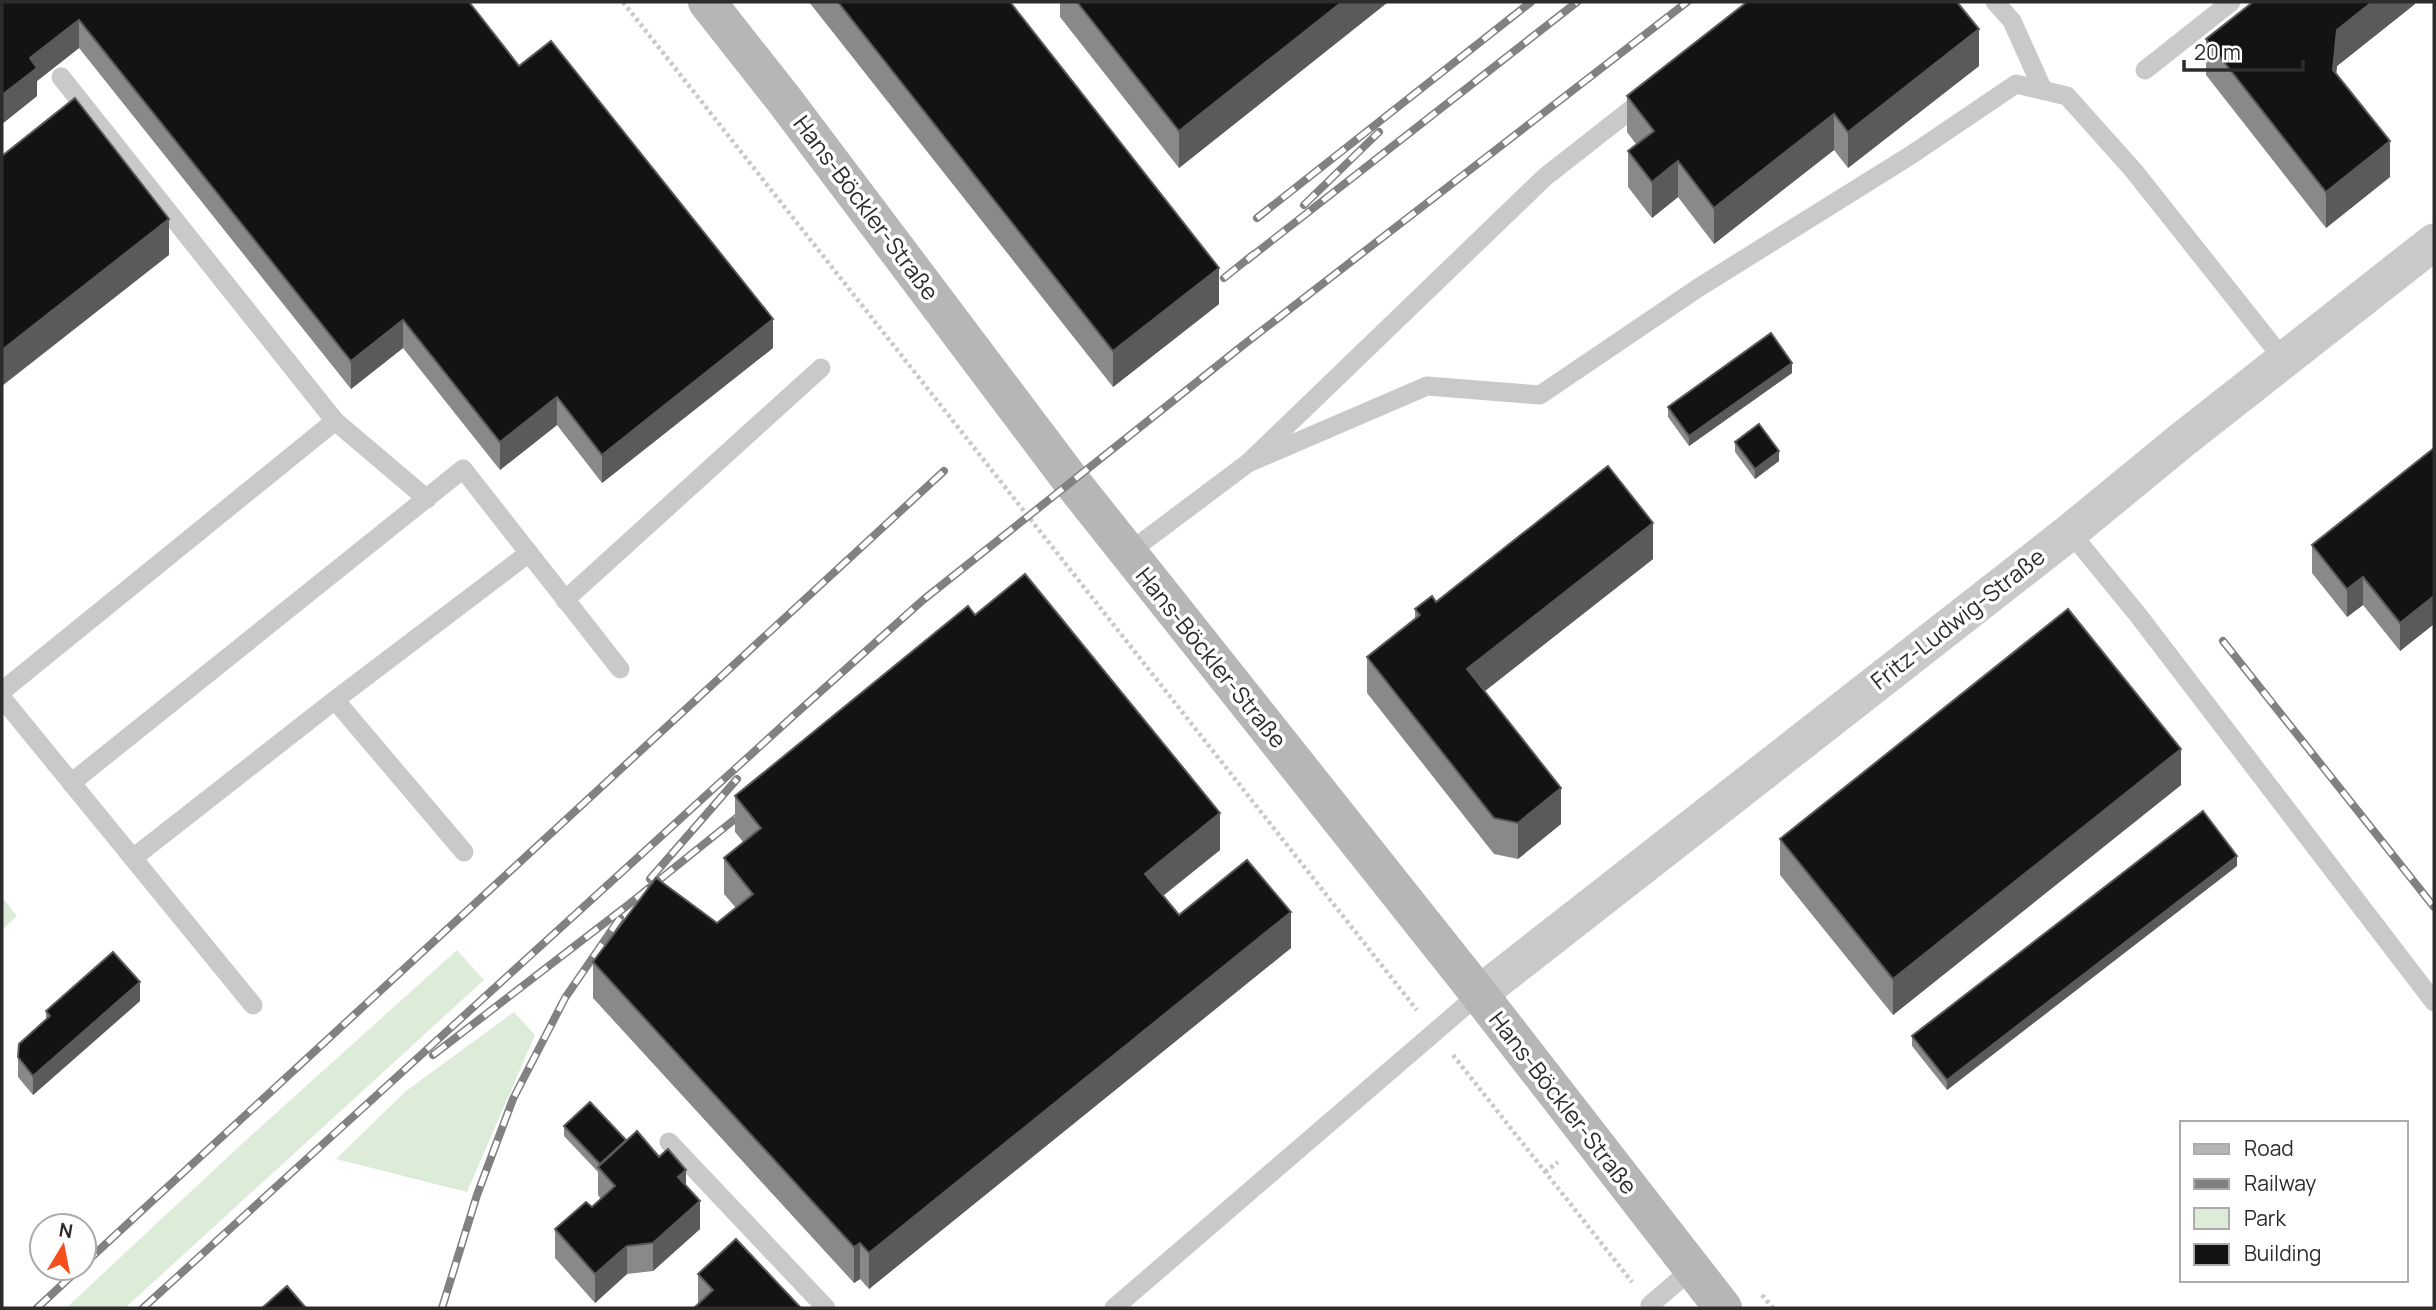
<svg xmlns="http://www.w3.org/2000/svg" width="2436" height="1310" font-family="Manrope,sans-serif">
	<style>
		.green { fill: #dcecd8 }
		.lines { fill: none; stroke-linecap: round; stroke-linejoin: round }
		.path { stroke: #c9c9c9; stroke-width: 4.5; stroke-dasharray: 3.5 3.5; stroke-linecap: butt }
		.lane { stroke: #c9c9c9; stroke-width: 19 }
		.street { stroke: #c9c9c9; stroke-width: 37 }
		.secondary { stroke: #b6b6b6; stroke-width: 38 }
		.rail-casing { stroke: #818181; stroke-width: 8 }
		.rail { stroke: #fff; stroke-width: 5; stroke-dasharray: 16; stroke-linecap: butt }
		.wall { fill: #898989 }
		.shaded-wall { fill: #5a5a5a }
		.building { fill: #131313; stroke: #5a5a5a; stroke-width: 2 }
		.labels { text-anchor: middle; stroke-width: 7; stroke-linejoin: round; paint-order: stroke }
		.street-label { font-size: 23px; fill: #2c2c2c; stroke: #fff }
	</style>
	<rect width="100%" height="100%" fill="#fff"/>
	<g class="green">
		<path d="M2,897L17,916L2,930Z"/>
		<path d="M457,950L484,980L125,1308H66L245,1141Z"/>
		<path d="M514,1012L535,1035L467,1192L336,1159L406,1091Z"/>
	</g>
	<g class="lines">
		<g class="path">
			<path d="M623,2L1417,1010"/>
			<path d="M1453,1055L1632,1282"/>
			<path d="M1545,1172L1558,1162"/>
			<path d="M1762,1295L1773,1308"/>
		</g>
		<g class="lane">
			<path d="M1995,2L2012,21L2043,90"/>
			<path d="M2145,70L2231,2"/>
			<path d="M61,77L335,421L427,499"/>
			<path d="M1248,463L1427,386L1540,395L1698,288L1911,155L2016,84L2067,96L2134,171L2284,360"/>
			<path d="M2070,532L2138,615L2434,1002"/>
			<path d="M1128,553L1248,463L1545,177L1647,97"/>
			<path d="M565,600L821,368"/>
			<path d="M2,691L335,421"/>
			<path d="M2,698L253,1005"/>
			<path d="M335,700L464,852"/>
			<path d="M71,783L463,469L620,669"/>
			<path d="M133,858L335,700L529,553"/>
			<path d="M669,1142L826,1308"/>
			<path d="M1650,1305L1692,1269"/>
			<path d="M1114,1308L1479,994"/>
		</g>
		<path class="street" d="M1479,994L2070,532L2182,440L2434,242"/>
		<path class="secondary" d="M707,2L785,101L1072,482L1479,994L1723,1308"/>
		<defs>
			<g id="rail">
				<path d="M1304,205L1379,132"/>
				<path d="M1257,218L1531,2"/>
				<path d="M1247,260L1577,2"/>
				<path d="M1224,278L1254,254"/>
				<path d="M2223,641L2434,907"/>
				<path d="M650,879L737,779"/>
				<path d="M433,1055L628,905L750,807"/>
				<path d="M84,1264L944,471"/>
				<path d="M37,1308L80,1268"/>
				<path d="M143,1308L791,718L923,600L1242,346L1687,2"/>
				<path d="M442,1308L477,1195L513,1099L565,998L620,918"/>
			</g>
		</defs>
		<use href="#rail" class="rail-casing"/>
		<use href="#rail" class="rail"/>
	</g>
	<g class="wall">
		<path d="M2,2L519,66L773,348L602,483L557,425L500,470L403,348L351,389L79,48L37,81V96L2,124Z"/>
		<path d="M809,2H1010L1219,304L1113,387Z"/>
		<path d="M1060,2H1388L1179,168L1060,17Z"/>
		<path d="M2415,2V4L2337,66L2336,74L2390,177L2326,228L2206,75V39Z"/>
		<path d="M1979,66L1848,168L1834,150L1714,244L1678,197L1652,218L1628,187V151L1636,144L1627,132V96Z"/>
		<path d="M1792,373L1689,446L1668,417V407Z"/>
		<path d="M1735,442L1779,461L1755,479L1735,452Z"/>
		<path d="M2434,448V624L2400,651L2363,605L2347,617L2312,573V545Z"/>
		<path d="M1653,559L1485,691L1561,824L1518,859L1494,854L1367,693V657L1415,619V609L1436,602Z"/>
		<path d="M975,615L1220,850L1163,896L1179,915L1291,948L869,1289L860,1279L854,1283L593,998V962L717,923L736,908L724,894V858L744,843L735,832V796Z"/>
		<path d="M2181,785L1893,1015L1780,875V839Z"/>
		<path d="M2237,866L1947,1090L1912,1046V1036Z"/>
		<path d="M140,1001L33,1095L18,1077V1057L46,1020V1011Z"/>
		<path d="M564,1126L626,1140L659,1157L686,1186L700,1229L653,1271L627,1274L595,1303L555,1258V1229L592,1207L601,1199L598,1195V1172L564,1136Z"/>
		<path d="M698,1274L801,1308L699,1304L698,1303Z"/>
	</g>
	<g class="shaded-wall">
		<path d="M1342,2H1388L1179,168V131Z"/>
		<path d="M2372,2H2415V4L2337,66L2333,106V70L2337,30Z"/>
		<path d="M79,20V48L37,81V96L2,124V95L30,58Z"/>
		<path d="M1979,29V66L1848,168V132Z"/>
		<path d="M1834,114V150L1714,244V208Z"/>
		<path d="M2390,141V177L2326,228V192Z"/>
		<path d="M1678,161V197L1652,218V182Z"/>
		<path d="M169,219V255L2,386V350Z"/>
		<path d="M1219,268V304L1113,387V351Z"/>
		<path d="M773,319V348L602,483V455Z"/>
		<path d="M403,320V348L351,389V361Z"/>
		<path d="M1792,363V373L1689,446V436Z"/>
		<path d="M557,397V425L500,470V442Z"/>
		<path d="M1779,451V461L1755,479V469Z"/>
		<path d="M1653,523V559L1467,705V669Z"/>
		<path d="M2363,577V605L2347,617V589Z"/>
		<path d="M2434,596V624L2400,651V623Z"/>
		<path d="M2181,749V785L1893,1015V979Z"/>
		<path d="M1561,788V824L1518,859V823Z"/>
		<path d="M1220,813V850L1145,910V874Z"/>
		<path d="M2237,856V866L1947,1090V1080Z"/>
		<path d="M1291,912V948L869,1289V1253Z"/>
		<path d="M140,982V1001L33,1095V1076Z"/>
		<path d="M686,1170V1198L678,1177Z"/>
		<path d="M700,1201V1229L653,1271V1243Z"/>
		<path d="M860,1243V1279L854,1283V1247Z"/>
		<path d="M627,1246V1274L595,1303V1274Z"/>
	</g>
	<g class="building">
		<path d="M2,2H469L519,66L551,41L773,319L602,455L557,397L500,442L403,320L351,361L79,20L30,58L37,68L2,95Z"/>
		<path d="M838,2H1010L1219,268L1113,351Z"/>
		<path d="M1077,2H1342L1179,131Z"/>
		<path d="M1747,2H1957L1979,29L1848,132L1834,114L1714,208L1678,161L1652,182L1628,151L1654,131L1627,96Z"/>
		<path d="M2253,2H2372L2337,30L2333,70L2390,141L2326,192L2206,39Z"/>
		<path d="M75,98L169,219L2,350V156Z"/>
		<path d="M1771,333L1792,363L1689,436L1668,407Z"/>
		<path d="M1759,424L1779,451L1755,469L1735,442Z"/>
		<path d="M2434,448V596L2400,623L2363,577L2347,589L2312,545Z"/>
		<path d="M1608,466L1653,523L1467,669L1561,788L1518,823L1494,818L1367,657L1420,615L1415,609L1432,596L1436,602Z"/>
		<path d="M1025,574L1220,813L1145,874L1179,915L1247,860L1291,912L869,1253L860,1243L854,1247L593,962L656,878L717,923L753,894L724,858L761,828L735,796L968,606L975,615Z"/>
		<path d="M2068,609L2181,749L1893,979L1780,839Z"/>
		<path d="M2203,811L2237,856L1947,1080L1912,1036Z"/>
		<path d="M113,952L140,982L33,1076L18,1057L19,1044L50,1016L46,1011Z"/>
		<path d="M590,1102L626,1140L600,1164L564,1126Z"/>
		<path d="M637,1131L659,1157L668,1149L686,1170L678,1177L700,1201L653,1243L627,1246L595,1274L555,1229L586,1202L592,1207L615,1186L598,1167Z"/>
		<path d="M736,1239L801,1308H694L713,1290L698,1274Z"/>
		<path d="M287,1286L306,1308H262Z"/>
	</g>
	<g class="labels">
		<g class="street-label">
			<text transform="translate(866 208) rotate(53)" y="8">Hans-Böckler-Straße</text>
			<text transform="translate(1958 619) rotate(-38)" y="8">Fritz-Ludwig-Straße</text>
			<text transform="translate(1211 658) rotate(51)" y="8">Hans-Böckler-Straße</text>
			<text transform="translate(1563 1103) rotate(52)" y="8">Hans-Böckler-Straße</text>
		</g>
	</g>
	<rect width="2436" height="1310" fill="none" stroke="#2c2c2c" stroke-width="7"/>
	<rect x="2180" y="1121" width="228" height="161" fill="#ffffff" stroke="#ababab" stroke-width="2"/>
	<rect x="2194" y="1144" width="35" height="10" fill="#b6b6b6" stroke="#ababab" stroke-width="2"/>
	<text x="2244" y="1156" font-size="21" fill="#2c2c2c">Road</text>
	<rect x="2194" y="1179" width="35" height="10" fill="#818181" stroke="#ababab" stroke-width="2"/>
	<text x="2244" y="1191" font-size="21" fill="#2c2c2c">Railway</text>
	<rect x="2194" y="1208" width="35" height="21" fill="#dcecd8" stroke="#ababab" stroke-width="2"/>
	<text x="2244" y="1226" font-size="21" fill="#2c2c2c">Park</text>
	<rect x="2194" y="1244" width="35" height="21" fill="#131313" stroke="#ababab" stroke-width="2"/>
	<text x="2244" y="1261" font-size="21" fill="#2c2c2c">Building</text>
	<g transform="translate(63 1247) rotate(10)"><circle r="33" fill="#ffffff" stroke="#ababab" stroke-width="2"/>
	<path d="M0-5L12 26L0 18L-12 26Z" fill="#f44f1d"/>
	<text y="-10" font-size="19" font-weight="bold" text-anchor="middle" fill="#2c2c2c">N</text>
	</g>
	<path d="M2184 60v10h119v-10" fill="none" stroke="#2c2c2c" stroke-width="3.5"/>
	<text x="2194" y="60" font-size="21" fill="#2c2c2c" stroke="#ffffff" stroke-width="5" paint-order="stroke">20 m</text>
</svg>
